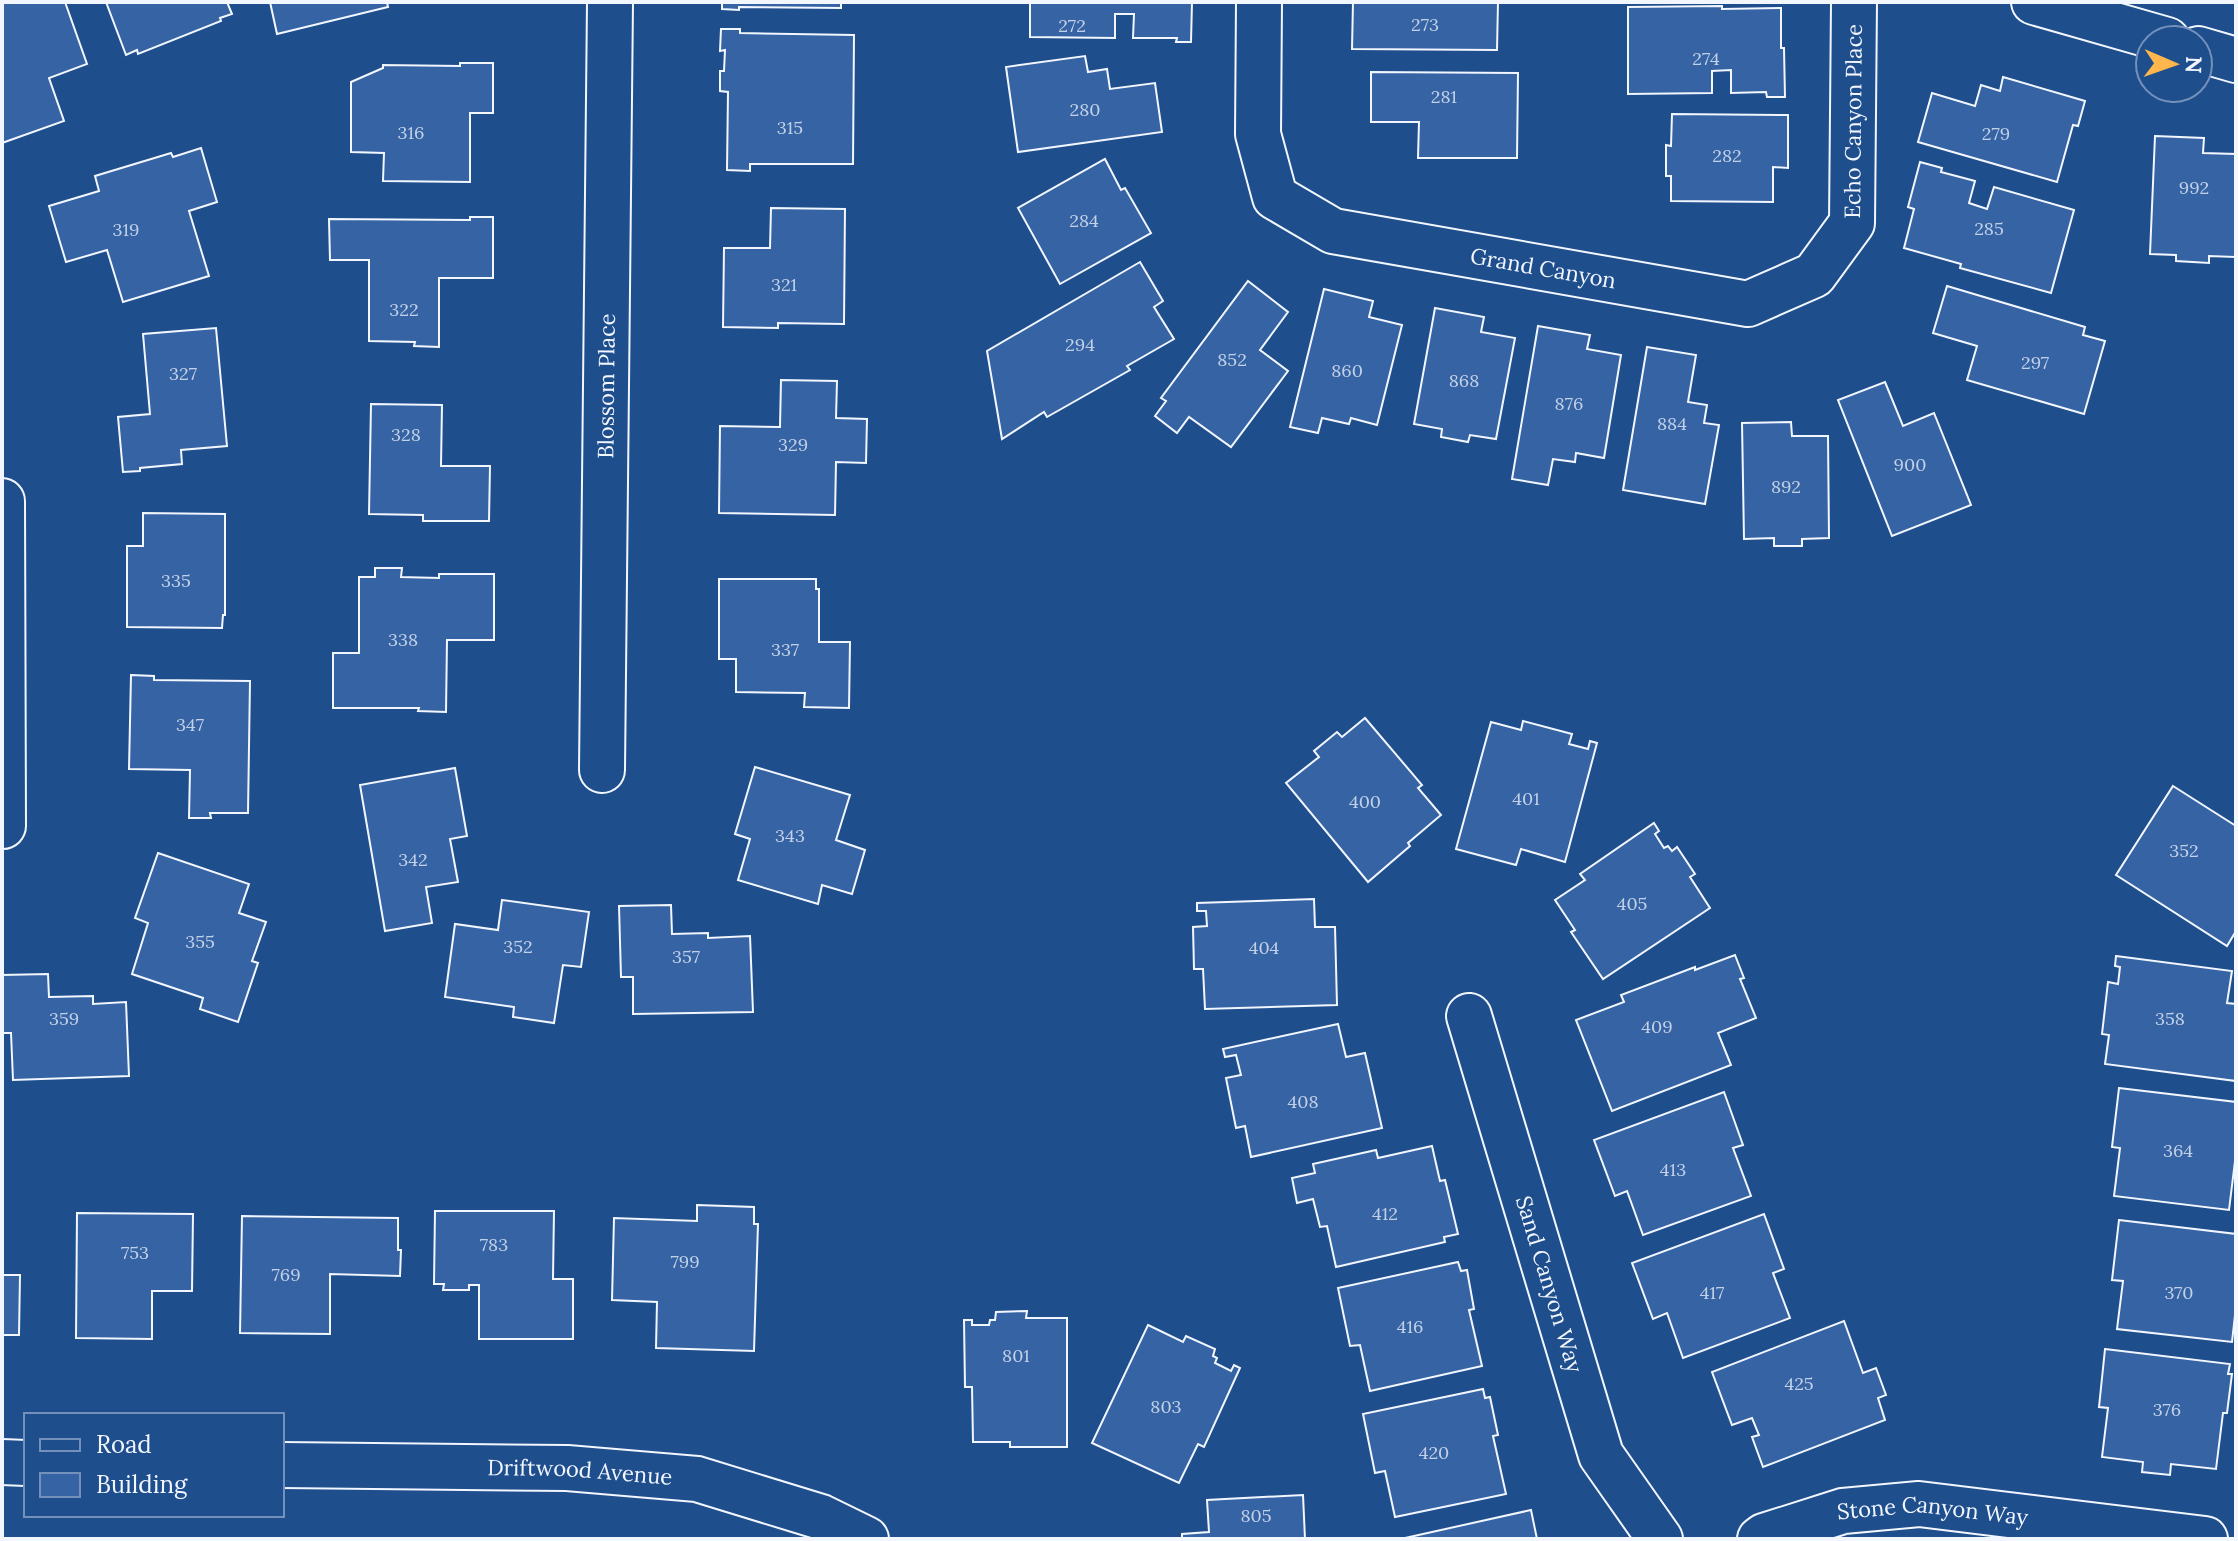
<svg xmlns="http://www.w3.org/2000/svg" width="2238" height="1541" font-family="Lora,serif">
	<style>
		.building { fill: #3563a3; stroke: #f2f6ff; stroke-width: 2 }
		.lines { fill: none; stroke-linecap: round; stroke-linejoin: round }
		.minor-casing { stroke: #f2f6ff; stroke-width: 48 }
		.minor { stroke: #1f4e8c; stroke-width: 44 }
		.labels { text-anchor: middle; stroke-width: 6; stroke-linejoin: round; paint-order: stroke }
		.number-label { font-size: 18px; fill: #c3d1e8 }
		.street-label { font-size: 22px; fill: #f2f6ff; stroke: #1f4e8c }
	</style>
	<rect width="100%" height="100%" fill="#1f4e8c"/>
	<g class="building">
		<path d="M2,2H65L87,64L49,78L64,121L2,143Z"/>
		<path d="M106,2H227L232,14L220,18L221,21L138,54L137,50L126,55Z"/>
		<path d="M270,2H387L388,7L277,34Z"/>
		<path d="M722,2H841V8L739,7V10L722,9Z"/>
		<path d="M1030,2H1192L1191,42H1176L1177,38H1133L1134,14H1115V38L1030,37Z"/>
		<path d="M1353,2H1498L1497,50L1352,49Z"/>
		<path d="M1722,6V9L1781,8V48H1784L1785,97H1767L1766,92L1731,93V70L1712,71V93L1628,94V7Z"/>
		<path d="M721,29H740V33L854,35L853,164H750V171L727,170L728,92L720,91V71H724L725,50L720,51Z"/>
		<path d="M1085,56L1088,72L1107,69L1110,89L1155,83L1162,132L1018,152L1006,67Z"/>
		<path d="M460,63H493V113H470V182L383,181L384,153L351,152V82L383,68V65L460,66Z"/>
		<path d="M1371,72L1518,73L1517,158H1418L1419,122H1371Z"/>
		<path d="M2003,77L2085,101L2078,126L2073,125L2057,182L1918,142L1932,93L1975,106L1981,85L2000,91Z"/>
		<path d="M1672,114L1788,115V168L1773,167V202L1671,201V176H1666V145L1671,146Z"/>
		<path d="M2155,136L2204,138L2203,153L2236,154L2235,257L2209,256V263L2176,261V255L2150,254Z"/>
		<path d="M201,148L217,202L189,211L209,276L123,302L107,250L66,262L49,206L99,191L95,176L171,153L173,157Z"/>
		<path d="M1105,159L1121,190L1125,188L1151,233L1060,284L1018,208Z"/>
		<path d="M1920,162L1942,168L1941,172L1975,181L1969,203L1987,209L1994,187L2074,210L2051,293L1960,268L1961,264L1904,248L1914,209L1908,207Z"/>
		<path d="M771,208L845,209L844,324L778,323V328L723,327L724,248H770Z"/>
		<path d="M470,217H493V278H439V347L414,346L415,342L369,341V260H330L329,219L470,220Z"/>
		<path d="M1140,262L1163,301L1154,307L1174,339L1127,366L1130,370L1047,417L1044,412L1002,439L987,351Z"/>
		<path d="M1248,281L1288,312L1260,350L1288,371L1231,447L1189,417L1177,433L1155,416L1166,401L1161,398Z"/>
		<path d="M1947,286L2085,327L2083,335L2105,341L2084,414L1967,380L1977,346L1933,333Z"/>
		<path d="M1324,289L1373,301L1369,317L1402,325L1377,425L1351,418L1349,424L1322,418L1318,433L1290,427Z"/>
		<path d="M1435,308L1484,317L1481,332L1515,338L1496,439L1470,435L1468,442L1441,437L1442,429L1414,424Z"/>
		<path d="M1538,326L1590,335L1587,349L1621,355L1604,458L1576,453L1575,462L1553,459L1548,485L1512,479Z"/>
		<path d="M216,328L227,446L181,450L182,464L140,468V471L123,472L118,417L150,414L143,334Z"/>
		<path d="M1647,347L1696,355L1688,402L1707,405L1704,423L1719,425L1705,504L1623,490Z"/>
		<path d="M781,380L837,381L836,418L867,419L866,463L836,462L835,515L719,513L720,426L780,427Z"/>
		<path d="M1885,382L1903,426L1934,413L1971,505L1892,536L1838,400Z"/>
		<path d="M371,404L442,405L441,466H490L489,521H423V515L369,514Z"/>
		<path d="M1791,422L1792,436H1828L1829,538L1802,539V546H1774V538L1744,539L1742,423Z"/>
		<path d="M143,513L225,514V615H223L222,628L127,627V546H143Z"/>
		<path d="M375,568H402L401,577L439,578V574H494V640H447L446,712L418,711L419,708H333V653H359V577H375Z"/>
		<path d="M719,579H816V589H819V642H850L849,708L804,707L805,693L736,692V659H719Z"/>
		<path d="M131,675L154,676V680L250,681L248,813H210L211,818H189L190,770L129,769Z"/>
		<path d="M1365,718L1422,785L1418,788L1441,815L1408,843L1410,846L1368,882L1286,783L1319,757L1314,751L1337,732L1342,737Z"/>
		<path d="M1523,721L1572,734L1569,744L1588,749L1590,741L1597,743L1565,862L1521,849L1516,865L1456,849L1491,722L1521,730Z"/>
		<path d="M755,767L850,795L836,840L865,850L852,894L822,885L818,904L738,880L750,839L735,834Z"/>
		<path d="M455,768L467,836L450,839L458,882L426,887L432,923L385,931L360,785Z"/>
		<path d="M2173,786L2236,826V931L2227,946L2116,875Z"/>
		<path d="M1654,823L1659,831L1655,834L1664,848L1668,846L1672,851L1677,847L1695,874L1690,877L1710,908L1603,979L1571,932L1575,930L1555,900L1585,880L1580,874Z"/>
		<path d="M158,853L249,884L239,913L266,922L252,961L258,963L238,1022L200,1009L203,998L132,974L148,923L135,918Z"/>
		<path d="M1314,899L1315,927H1335L1337,1005L1205,1009L1203,969H1194L1193,927L1207,926L1206,911H1197V903Z"/>
		<path d="M502,900L589,912L581,967L563,965L554,1023L513,1017L514,1007L445,997L455,924L498,930Z"/>
		<path d="M671,905L672,934L708,933V938L750,936L753,1012L633,1014V977H621L619,906Z"/>
		<path d="M1735,955L1744,978L1740,979L1756,1018L1718,1033L1731,1065L1612,1111L1576,1020L1624,1002L1621,995L1695,967V970Z"/>
		<path d="M2116,956L2232,971L2227,1003L2236,1004V1081L2105,1064L2109,1035L2102,1034L2108,982L2118,984L2120,967L2115,966Z"/>
		<path d="M48,974L49,997L93,996V1004L126,1002L129,1076L13,1080L11,1033H2V975Z"/>
		<path d="M1338,1024L1346,1057L1365,1053L1382,1128L1251,1157L1245,1126L1236,1128L1226,1078L1241,1075L1236,1055L1225,1057L1223,1049Z"/>
		<path d="M2119,1088L2236,1102V1153L2229,1210L2114,1196L2120,1148L2112,1147Z"/>
		<path d="M1724,1092L1743,1145L1733,1148L1751,1196L1643,1235L1627,1191L1615,1196L1594,1140Z"/>
		<path d="M1432,1146L1440,1181L1445,1180L1458,1234L1444,1237L1445,1242L1336,1267L1327,1226L1320,1227L1313,1199L1297,1203L1292,1178L1315,1173L1313,1164L1376,1150L1378,1158Z"/>
		<path d="M697,1205L754,1207V1224H758L754,1351L656,1348L657,1302L612,1300L614,1218L697,1221Z"/>
		<path d="M435,1211H554L553,1279H573V1339H479V1285H469V1290H443L444,1284H434Z"/>
		<path d="M77,1213L193,1214L192,1291H152V1339L76,1338Z"/>
		<path d="M1764,1214L1784,1269L1773,1273L1790,1318L1683,1358L1667,1313L1653,1319L1632,1263Z"/>
		<path d="M242,1216L398,1218V1250H401L400,1276L330,1274V1334L240,1333Z"/>
		<path d="M2119,1220L2236,1234V1306L2232,1342L2117,1329L2123,1281L2112,1280Z"/>
		<path d="M1458,1262L1461,1271L1467,1270L1474,1309L1469,1310L1482,1366L1370,1391L1360,1345L1350,1346L1338,1288Z"/>
		<path d="M2,1263L3,1275H20L19,1335H2Z"/>
		<path d="M1027,1311L1026,1318H1067V1447H1010V1442H973L972,1387H965L964,1320H972V1325H989L990,1320H995L996,1312Z"/>
		<path d="M1844,1321L1863,1373L1876,1368L1886,1395L1878,1398L1885,1420L1763,1467L1752,1437L1759,1435L1752,1418L1732,1425L1712,1372Z"/>
		<path d="M1148,1325L1183,1342L1186,1336L1215,1349L1213,1356L1217,1358L1215,1363L1231,1371L1234,1365L1240,1368L1204,1447L1198,1444L1179,1483L1092,1443Z"/>
		<path d="M2105,1349L2230,1364L2228,1374H2232L2227,1413H2223L2216,1469L2171,1464L2170,1475L2142,1472L2143,1462L2102,1457L2108,1408L2099,1407Z"/>
		<path d="M1483,1389L1485,1398L1490,1397L1498,1435L1493,1436L1506,1494L1395,1517L1385,1471L1375,1473L1363,1414Z"/>
		<path d="M1303,1495L1305,1539H1182V1534L1209,1532L1207,1500Z"/>
		<path d="M1531,1510L1537,1539L1405,1538Z"/>
	</g>
	<g class="lines">
		<defs>
			<g id="minor">
				<path id="s1" d="M1259,2L1258,134L1275,197L1333,231L1748,304L1814,275L1852,223L1854,2"/>
				<path d="M2034,2L2167,40"/>
				<path d="M2198,49L2236,60"/>
				<path d="M2,501L3,826"/>
				<path id="s2" d="M602,770L610,2"/>
				<path id="s3" d="M1469,1016L1601,1455L1660,1539"/>
				<path d="M2,1462L26,1463"/>
				<path id="s4" d="M282,1465L567,1468L697,1479L821,1517L866,1539"/>
				<path id="s5" d="M1760,1539L1764,1536L1843,1511L1919,1504L2205,1539"/>
			</g>
		</defs>
		<use href="#minor" class="minor-casing"/>
		<use href="#minor" class="minor"/>
	</g>
	<g class="labels">
		<g class="number-label">
			<text x="1425" y="31">273</text>
			<text x="1072" y="32">272</text>
			<text x="1706" y="65">274</text>
			<text x="1444" y="103">281</text>
			<text x="1085" y="116">280</text>
			<text x="790" y="134">315</text>
			<text x="411" y="139">316</text>
			<text x="1996" y="140">279</text>
			<text x="1727" y="162">282</text>
			<text x="2194" y="194">992</text>
			<text x="1084" y="227">284</text>
			<text x="1989" y="235">285</text>
			<text x="126" y="236">319</text>
			<text x="784" y="291">321</text>
			<text x="404" y="316">322</text>
			<text x="1080" y="351">294</text>
			<text x="1232" y="366">852</text>
			<text x="2035" y="369">297</text>
			<text x="1347" y="377">860</text>
			<text x="183" y="380">327</text>
			<text x="1464" y="387">868</text>
			<text x="1569" y="410">876</text>
			<text x="1672" y="430">884</text>
			<text x="406" y="441">328</text>
			<text x="793" y="451">329</text>
			<text x="1910" y="471">900</text>
			<text x="1786" y="493">892</text>
			<text x="176" y="587">335</text>
			<text x="403" y="646">338</text>
			<text x="785" y="656">337</text>
			<text x="190" y="731">347</text>
			<text x="1526" y="805">401</text>
			<text x="1365" y="808">400</text>
			<text x="790" y="842">343</text>
			<text x="2184" y="857">352</text>
			<text x="413" y="866">342</text>
			<text x="1632" y="910">405</text>
			<text x="200" y="948">355</text>
			<text x="518" y="953">352</text>
			<text x="1264" y="954">404</text>
			<text x="686" y="963">357</text>
			<text x="64" y="1025">359</text>
			<text x="2170" y="1025">358</text>
			<text x="1657" y="1033">409</text>
			<text x="1303" y="1108">408</text>
			<text x="2178" y="1157">364</text>
			<text x="1673" y="1176">413</text>
			<text x="1385" y="1220">412</text>
			<text x="494" y="1251">783</text>
			<text x="135" y="1259">753</text>
			<text x="685" y="1268">799</text>
			<text x="286" y="1281">769</text>
			<text x="1712" y="1299">417</text>
			<text x="2179" y="1299">370</text>
			<text x="1410" y="1333">416</text>
			<text x="1016" y="1362">801</text>
			<text x="1799" y="1390">425</text>
			<text x="1166" y="1413">803</text>
			<text x="2167" y="1416">376</text>
			<text x="1434" y="1459">420</text>
			<text x="1256" y="1522">805</text>
		</g>
		<g class="street-label">
			<text dy="8" stroke="none"><textPath href="#s1" startOffset="924">Echo Canyon Place</textPath></text>
			<text dy="8" stroke="none"><textPath href="#s1" startOffset="478">Grand Canyon</textPath></text>
			<text dy="8" stroke="none"><textPath href="#s2" startOffset="384">Blossom Place</textPath></text>
			<text dy="8" stroke="none"><textPath href="#s3" startOffset="280">Sand Canyon Way</textPath></text>
			<text dy="8" stroke="none"><textPath href="#s4" startOffset="298">Driftwood Avenue</textPath></text>
			<text dy="8" stroke="none"><textPath href="#s5" startOffset="178">Stone Canyon Way</textPath></text>
		</g>
	</g>
	<rect width="2238" height="1541" fill="none" stroke="#f2f6ff" stroke-width="8"/>
	<rect x="24" y="1413" width="260" height="104" fill="#1f4e8c" stroke="#7391ba" stroke-width="2"/>
	<rect x="40" y="1439" width="40" height="12" fill="#1f4e8c" stroke="#7391ba" stroke-width="2"/>
	<text x="96" y="1453" font-size="24" fill="#f2f6ff">Road</text>
	<rect x="40" y="1473" width="40" height="24" fill="#3563a3" stroke="#7391ba" stroke-width="2"/>
	<text x="96" y="1493" font-size="24" fill="#f2f6ff">Building</text>
	<g transform="translate(2174 64) rotate(92)"><circle r="38" fill="#1f4e8c" stroke="#7391ba" stroke-width="2"/>
	<path d="M0-6L14 30L0 20L-14 30Z" fill="#ffb74d"/>
	<text y="-12" font-size="22" font-weight="bold" text-anchor="middle" fill="#f2f6ff">N</text>
	</g>
</svg>
